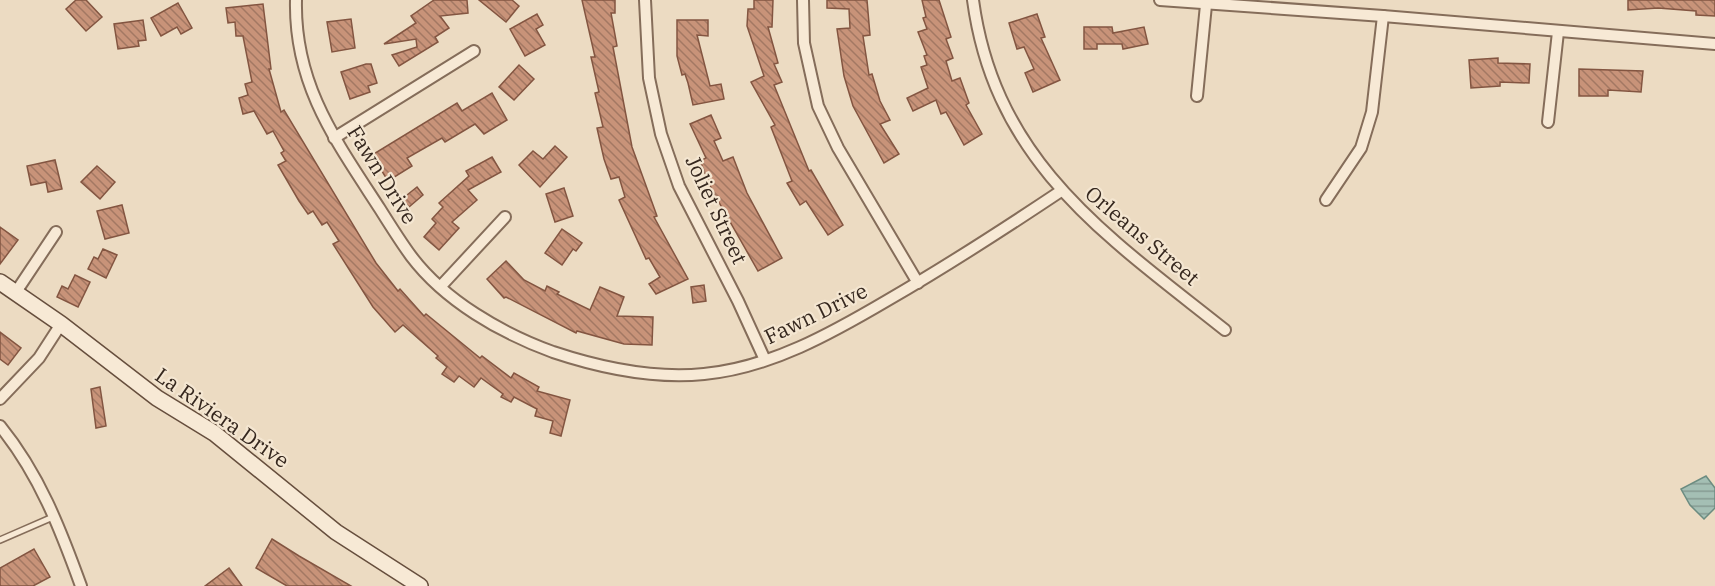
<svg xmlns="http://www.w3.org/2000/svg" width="1715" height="586" font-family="'IBM Plex Serif',serif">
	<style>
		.water { fill: url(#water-rules); stroke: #6c8c81; stroke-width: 1.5 }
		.building { fill: url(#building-back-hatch); stroke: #835541; stroke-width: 1.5 }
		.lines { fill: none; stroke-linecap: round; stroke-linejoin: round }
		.lane-casing { stroke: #856d5a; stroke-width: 8 }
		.street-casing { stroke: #856d5a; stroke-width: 14 }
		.secondary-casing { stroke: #664e3d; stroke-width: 18 }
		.lane { stroke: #f7e9d5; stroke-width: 5 }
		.street { stroke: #f7e9d5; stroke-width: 10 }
		.secondary { stroke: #f7e9d5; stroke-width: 15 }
		.labels { text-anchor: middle; stroke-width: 4.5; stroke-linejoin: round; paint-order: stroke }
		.street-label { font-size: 21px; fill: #35271e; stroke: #f4e6d1 }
	</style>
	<defs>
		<pattern id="water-rules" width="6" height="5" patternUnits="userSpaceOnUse" patternTransform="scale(1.5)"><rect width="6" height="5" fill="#a4bfb4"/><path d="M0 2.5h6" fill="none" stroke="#869b92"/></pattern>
		<pattern id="building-back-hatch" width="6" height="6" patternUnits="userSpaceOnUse" patternTransform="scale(1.5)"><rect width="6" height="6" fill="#c89379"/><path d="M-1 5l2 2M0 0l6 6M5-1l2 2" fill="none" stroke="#a37863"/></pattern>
	</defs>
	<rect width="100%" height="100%" fill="#ecdbc2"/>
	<path class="water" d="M1706,476L1715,488V508L1704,519L1690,505L1681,489Z"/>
	<g class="building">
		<path d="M76,0H86L102,17L86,31L66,9Z"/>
		<path d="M434,0H467L468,13L440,16L449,28L435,37L438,42L399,66L392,55L417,47L416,39L384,44L416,23L411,16Z"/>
		<path d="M479,0H512L519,6L506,22Z"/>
		<path d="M582,0H615V13H611L617,46L613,47L632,147L657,216L654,217L688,279L656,294L649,284L660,277L649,258L646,259L619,200L625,197L619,177L611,179L604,159L597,128L603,127L595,93L599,92L591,57H595Z"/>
		<path d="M754,0H773L772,27H768L778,63L774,64L782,82L774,85L809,171L811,170L843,225L828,235L806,201L800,205L787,183L792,181L771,127L775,125L751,82L764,76L747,26L748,9H754Z"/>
		<path d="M827,0H867L870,35L863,36L869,75L872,74L880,101L890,120L880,124L899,154L884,163L853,106L844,76L837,29L850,28L849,9L827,8Z"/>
		<path d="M922,0H939L951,37L946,39L953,58L946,61L952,81L960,78L969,103L966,105L982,134L964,145L946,112L941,114L936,100L913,111L907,98L928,88L921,67L927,65L924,56L927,55L918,32L927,29L923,18L926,17Z"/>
		<path d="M1628,0H1715V16L1696,15V11L1658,8L1628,10Z"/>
		<path d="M178,3L192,28L181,34L177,27L161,36L151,18Z"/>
		<path d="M263,4L271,69H269L281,112L284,110L376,263L398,291L400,289L424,316L426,314L480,358L482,356L511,378L514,373L539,387L537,391L570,400L561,436L550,433L553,421L535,416L537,409L514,397L511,402L501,397L503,394L481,378L474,387L459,376L454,382L442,374L447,367L436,358L438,356L403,325L395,332L373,307L333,244L339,241L327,222L322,225L313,211L308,214L299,201L278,165L286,161L281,153L284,151L273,131L267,134L254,111L243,114L239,98L248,95L245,84L252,82L243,36H236L235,22L228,23L226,8Z"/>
		<path d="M537,14L543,25L536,29L545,45L525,56L510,29Z"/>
		<path d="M1037,14L1045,37L1041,38L1060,80L1033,92L1025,73L1034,69L1024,47L1017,49L1009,23Z"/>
		<path d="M351,19L355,48L332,52L327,22Z"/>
		<path d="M143,20L146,40L138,41L139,46L118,49L114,24Z"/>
		<path d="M677,20H708V36L697,35L710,86L721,84L724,99L693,105L688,83L685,74L682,75L677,56Z"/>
		<path d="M1084,27H1112L1113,33L1144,27L1148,44L1123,49L1122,44H1097V49H1084Z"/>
		<path d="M1498,58V63L1530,64L1529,83L1500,82V86L1471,88L1469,60Z"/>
		<path d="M366,64H371L377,83L368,86L370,92L350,99L341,72Z"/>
		<path d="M519,65L534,79L514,100L499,87Z"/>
		<path d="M1579,69L1643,71L1641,92L1608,90V96H1579Z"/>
		<path d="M492,93L507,120L484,134L475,124L445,142L442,138L407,158L412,166L388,181L372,155L457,103L462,111Z"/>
		<path d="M711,115L721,138L714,141L723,161L733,157L747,193L782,258L758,271L712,190L700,161L706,158L690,124Z"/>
		<path d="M555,146L567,157L540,187L519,165L533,151L543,159Z"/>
		<path d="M492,157L501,172L468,190L477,200L452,222L459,228L439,250L424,237L436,223L432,219L443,207L439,203L469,176L466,171Z"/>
		<path d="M55,160L62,189L48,192L46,182L31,185L27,166Z"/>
		<path d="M97,166L115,182L100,199L81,182Z"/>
		<path d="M417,187L423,195L409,207L402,199Z"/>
		<path d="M564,188L573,216L555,222L546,194Z"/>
		<path d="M122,205L129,233L105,239L97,211Z"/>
		<path d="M0,227L18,240L0,264Z"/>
		<path d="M562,229L582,243L576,251L573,249L562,265L545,253Z"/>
		<path d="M103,249L117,255L106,278L88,269L94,257L98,259Z"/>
		<path d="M506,261L524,280L545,291L547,286L559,292L557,294L590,310L600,287L624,297L617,316L653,317L652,345L624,344L577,331L576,333L506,297L504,298L487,279Z"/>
		<path d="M75,275L90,282L78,307L57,297L62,286L68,289Z"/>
		<path d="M704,285L706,301L693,303L691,287Z"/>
		<path d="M0,332L21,348L8,365L0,359Z"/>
		<path d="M100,387L106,426L96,428L91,389Z"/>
		<path d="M272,539L299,556L351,586H287L256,568Z"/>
		<path d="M34,549L50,577L33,586H0V568Z"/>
		<path d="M229,568L242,586H205Z"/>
	</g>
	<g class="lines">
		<defs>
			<path id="lane" d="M0,540L53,517"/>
			<g id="street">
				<path d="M296,0C294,85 336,141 380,209C390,225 400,241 411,256C445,301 501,333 553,352C601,368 654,379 704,374C770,368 832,333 888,300C947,266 1004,229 1061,191"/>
				<path d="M645,0L649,78L661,134L679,186L738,301L765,360"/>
				<path d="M803,0L804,43L818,106L838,148L918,283"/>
				<path d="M973,0C995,163 1107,236 1225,330"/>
				<path d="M1160,0L1383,16L1715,44"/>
				<path d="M1197,96L1206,5"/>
				<path d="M1548,122L1558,32"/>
				<path d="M334,138L474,51"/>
				<path d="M1326,200L1361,148L1372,112L1383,16"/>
				<path d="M441,286L505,217"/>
				<path d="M16,292L56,232"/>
				<path d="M0,399L39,358L61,324"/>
				<path d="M0,426C39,474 60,528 81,586"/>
			</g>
			<path id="secondary" d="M0,282L61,324L157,398L214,433L336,532L420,586"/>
		</defs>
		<use href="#lane" class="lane-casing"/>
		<use href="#street" class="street-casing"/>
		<use href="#secondary" class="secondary-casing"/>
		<use href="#lane" class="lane"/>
		<use href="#street" class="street"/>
		<use href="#secondary" class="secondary"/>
	</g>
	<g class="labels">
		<g class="street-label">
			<text transform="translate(382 175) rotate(58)" y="7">Fawn Drive</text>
			<text transform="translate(716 210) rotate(65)" y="7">Joliet Street</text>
			<text transform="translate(1142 236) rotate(40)" y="7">Orleans Street</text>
			<text transform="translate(816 314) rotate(-26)" y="7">Fawn Drive</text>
			<text transform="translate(222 418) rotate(35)" y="7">La Riviera Drive</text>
		</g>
	</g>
</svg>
